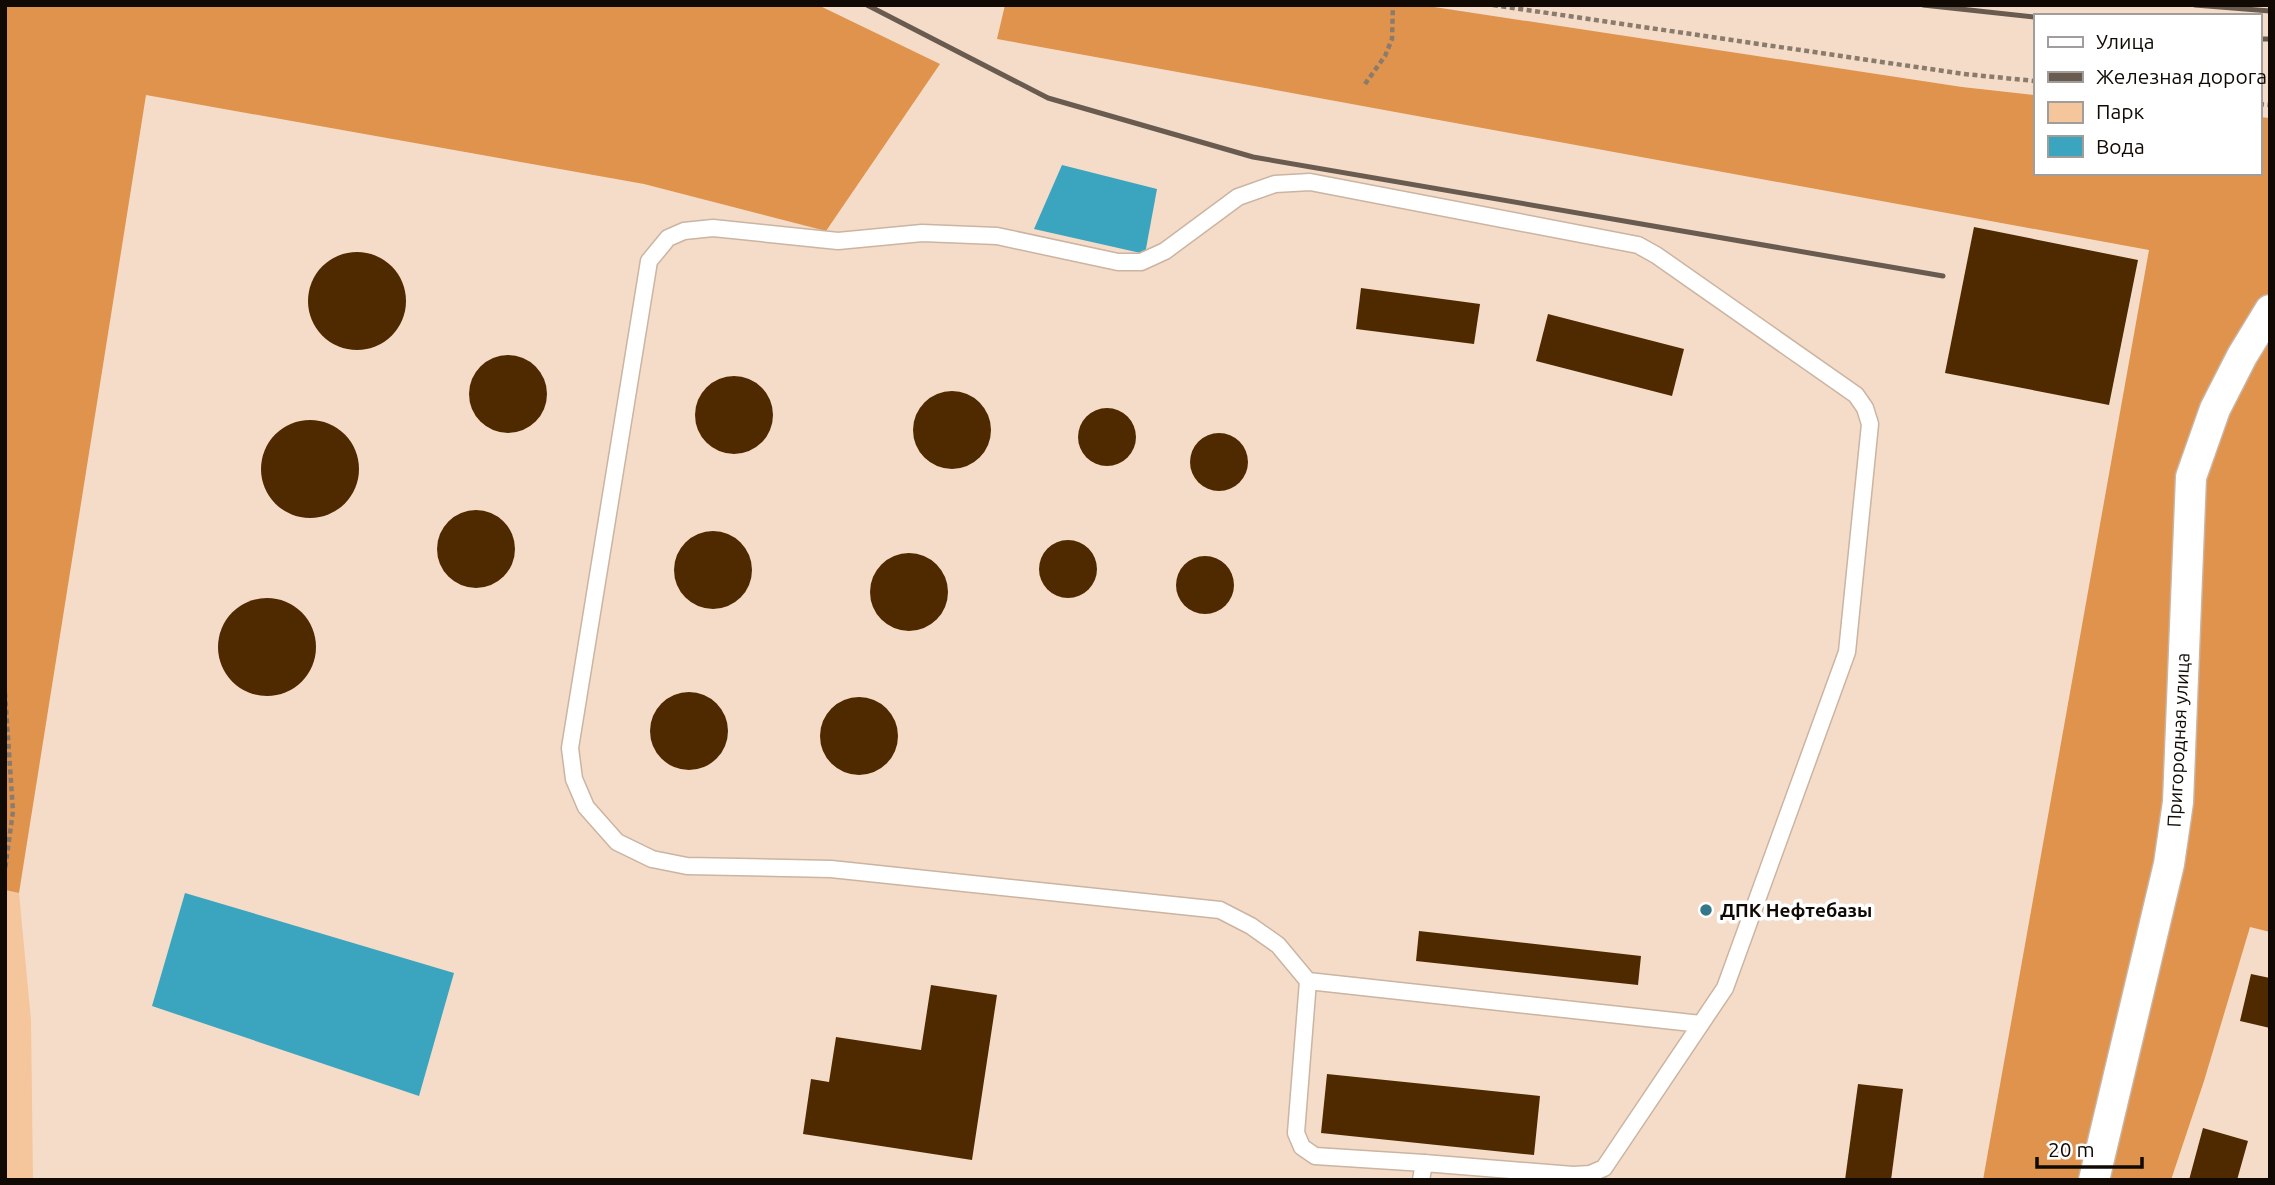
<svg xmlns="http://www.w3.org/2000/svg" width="2275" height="1185" font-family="Ubuntu,sans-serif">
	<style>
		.green { fill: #f5c59c }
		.forest { fill: #df934d }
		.water { fill: #3ba4be }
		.building { fill: #4f2a00 }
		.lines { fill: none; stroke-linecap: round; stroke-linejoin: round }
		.lane-casing { stroke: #cbb4a1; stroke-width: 19 }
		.street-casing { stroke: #cbb4a1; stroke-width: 33 }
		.path { stroke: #8b7b6d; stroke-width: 4.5; stroke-dasharray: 5 3.5; stroke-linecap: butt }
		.lane { stroke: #fff; stroke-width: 16 }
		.street { stroke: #fff; stroke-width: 30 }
		.rail { stroke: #695b50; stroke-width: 5 }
		.poi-dot { fill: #347788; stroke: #fff; stroke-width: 2.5 }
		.labels { text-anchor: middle; stroke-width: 7; stroke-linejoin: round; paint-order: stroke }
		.street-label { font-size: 19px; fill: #110a04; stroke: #fff }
		.poi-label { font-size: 19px; font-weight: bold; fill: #110a04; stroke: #fff; text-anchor: start }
	</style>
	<rect width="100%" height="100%" fill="#f4dcc8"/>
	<path class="green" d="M5,890L19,893L31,1020L33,1180H5Z"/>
	<g class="forest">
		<path d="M5,5H818L940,64L826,231L644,184L146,95L19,893L5,890Z"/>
		<path d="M1005,5H1421L1962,87L2035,95V173H2259V117L2270,118V932L2250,927L2204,1081L2171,1180H1983L2149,250L997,39Z"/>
	</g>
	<g class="water">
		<path d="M1062,165L1157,189L1145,254L1034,229Z"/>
		<path d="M185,893L454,973L419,1096L152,1006Z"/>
	</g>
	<g class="building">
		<path d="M1974,227L2138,260L2109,405L1945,373Z"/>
		<circle cx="357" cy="301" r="49"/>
		<path d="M1361,288L1480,304L1474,344L1356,329Z"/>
		<path d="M1548,314L1684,349L1672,396L1536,361Z"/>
		<circle cx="508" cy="394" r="39"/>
		<circle cx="734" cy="415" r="39"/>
		<circle cx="952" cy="430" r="39"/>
		<circle cx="1107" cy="437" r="29"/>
		<circle cx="310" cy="469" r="49"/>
		<circle cx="1219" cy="462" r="29"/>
		<circle cx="476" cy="549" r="39"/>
		<circle cx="713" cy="570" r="39"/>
		<circle cx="1068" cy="569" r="29"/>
		<circle cx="909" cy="592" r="39"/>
		<circle cx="1205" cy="585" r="29"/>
		<circle cx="267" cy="647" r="49"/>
		<circle cx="689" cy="731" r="39"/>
		<circle cx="859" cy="736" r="39"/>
		<path d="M1419,931L1641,956L1638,985L1416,961Z"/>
		<path d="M2251,974L2270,978V1028L2240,1021Z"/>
		<path d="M931,985L997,995L972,1160L803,1134L811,1079L829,1082L836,1037L921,1050Z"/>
		<path d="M1327,1074L1540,1096L1534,1155L1321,1133Z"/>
		<path d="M1858,1084L1903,1089L1891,1180H1845Z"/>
		<path d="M2203,1128L2248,1141L2237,1180H2189Z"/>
	</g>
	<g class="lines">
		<defs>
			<g id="lane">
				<path d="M1308,981L1296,1133L1302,1147L1315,1156L1424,1163"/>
				<path d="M1421,1180L1424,1163L1573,1175L1590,1174L1604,1168L1725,988L1847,652L1870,424L1865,408L1856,395L1656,255L1638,245L1310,182L1275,184L1238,197L1165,251L1141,262H1118L997,236L922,233L838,241L713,228L684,231L668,238L649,261L570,748L574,779L586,807L617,842L652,859L687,866L831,869L1220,910L1251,926L1278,945L1308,981L1701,1024"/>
			</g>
			<path id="street" d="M2094,1180L2169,864L2178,802L2191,477L2215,409L2242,356L2270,310"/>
		</defs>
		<use href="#lane" class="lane-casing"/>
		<use href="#street" class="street-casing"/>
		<g class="path">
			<path d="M1493,5L1964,74L2035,81"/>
			<path d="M1365,84L1385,56L1392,39L1393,5"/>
			<path d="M2259,104L2270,105"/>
			<path d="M5,693L13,811L5,870"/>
		</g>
		<use href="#lane" class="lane"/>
		<use href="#street" class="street"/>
		<g class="rail">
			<path d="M867,5L1048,98L1253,157L1943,276"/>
			<path d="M1923,5L2035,17"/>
			<path d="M2195,5L2270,11"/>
			<path d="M2259,39H2270"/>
		</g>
	</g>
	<circle class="poi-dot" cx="1706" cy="910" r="7"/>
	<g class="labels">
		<g class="street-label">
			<text transform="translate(2178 740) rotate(-87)" y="7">Пригородная улица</text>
		</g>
		<g class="poi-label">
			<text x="1720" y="917">ДПК Нефтебазы</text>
		</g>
	</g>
	<rect width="2275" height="1185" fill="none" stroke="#110a04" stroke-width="14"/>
	<rect x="2034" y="14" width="228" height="161" fill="#ffffff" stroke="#a09d9b" stroke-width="2"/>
	<rect x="2048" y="37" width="35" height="10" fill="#ffffff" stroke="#a09d9b" stroke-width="2"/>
	<text x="2096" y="49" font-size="21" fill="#110a04">Улица</text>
	<rect x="2048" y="72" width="35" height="10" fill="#695b50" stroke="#a09d9b" stroke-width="2"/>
	<text x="2096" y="84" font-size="21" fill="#110a04">Железная дорога</text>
	<rect x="2048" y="102" width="35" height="21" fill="#f5c59c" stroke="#a09d9b" stroke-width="2"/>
	<text x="2096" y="119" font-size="21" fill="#110a04">Парк</text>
	<rect x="2048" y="136" width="35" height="21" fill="#3ba4be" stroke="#a09d9b" stroke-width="2"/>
	<text x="2096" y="154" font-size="21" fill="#110a04">Вода</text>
	<path d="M2037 1157v10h105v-10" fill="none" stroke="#110a04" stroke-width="3.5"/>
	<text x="2048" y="1157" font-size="21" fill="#110a04" stroke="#ffffff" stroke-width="5" paint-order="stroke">20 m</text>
</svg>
